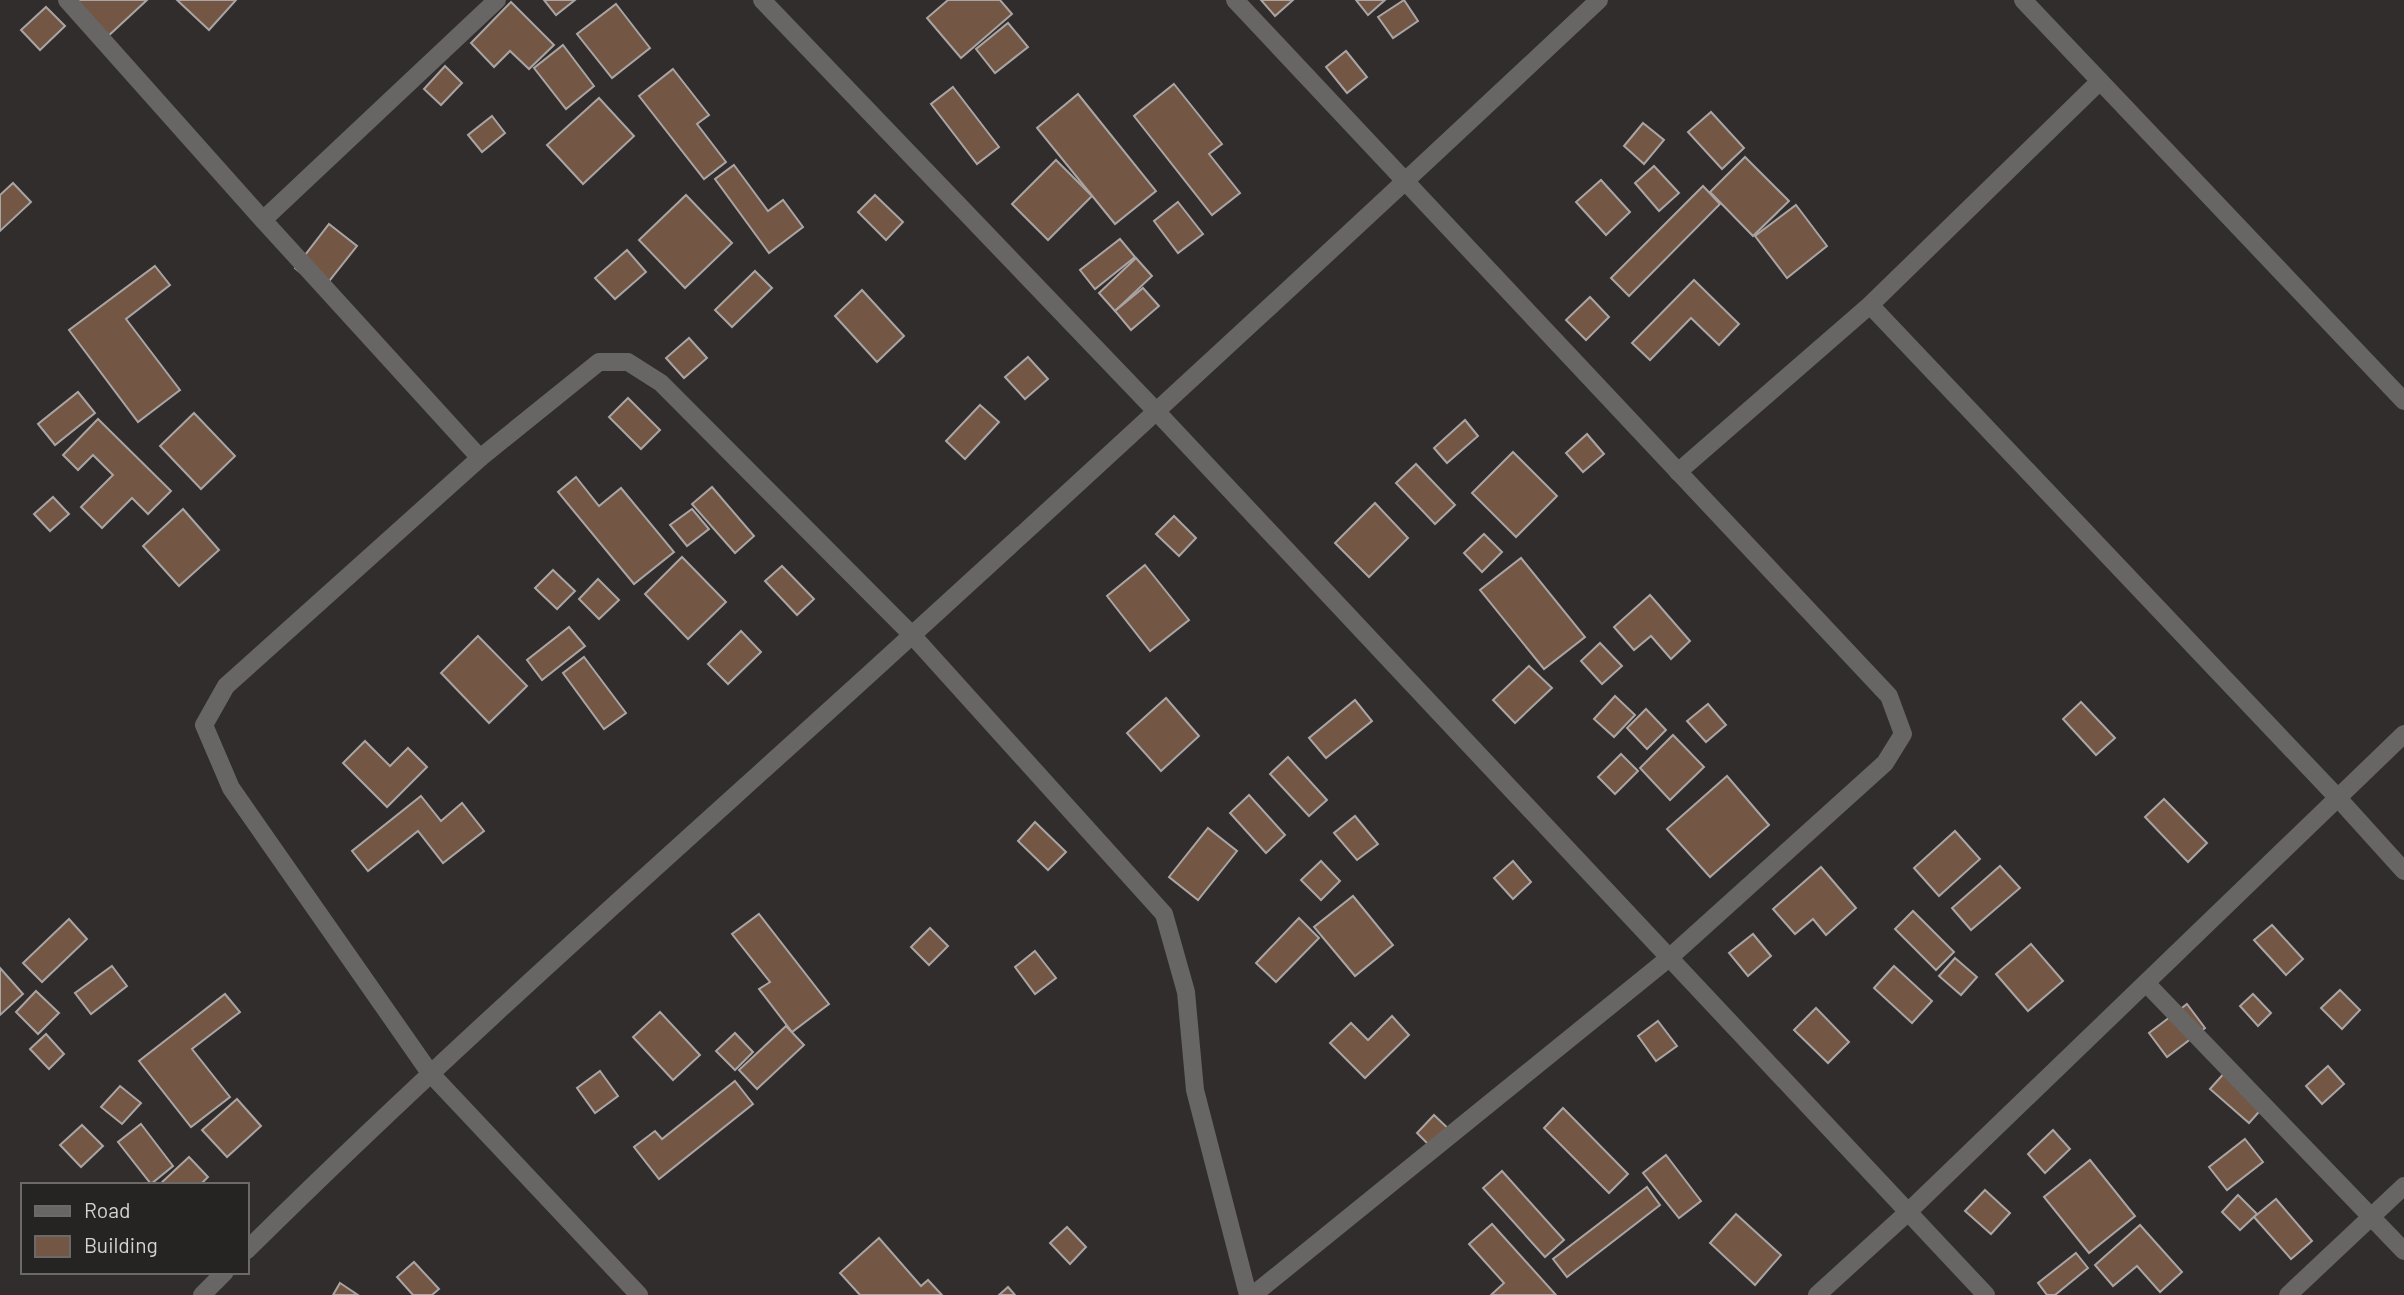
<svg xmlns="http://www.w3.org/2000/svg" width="2404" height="1295" font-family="Barlow,sans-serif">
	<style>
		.building { fill: #745644; stroke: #a8a5a4; stroke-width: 2 }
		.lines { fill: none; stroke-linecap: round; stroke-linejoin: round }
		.minor { stroke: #676665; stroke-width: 18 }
	</style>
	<rect width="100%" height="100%" fill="#302d2c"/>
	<g class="building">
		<path d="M70,0H147L106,38Z"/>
		<path d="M177,0H236L209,30Z"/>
		<path d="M544,0H575L556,15Z"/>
		<path d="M948,0H1000L1012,14L961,58L927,18Z"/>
		<path d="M1261,0H1293L1275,16Z"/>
		<path d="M1356,0H1385L1368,15Z"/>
		<path d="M1404,0L1418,21L1393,38L1378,17Z"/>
		<path d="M511,2L554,45L529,69L510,51L494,67L471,43Z"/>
		<path d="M616,4L650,48L612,78L577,34Z"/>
		<path d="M46,7L65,26L40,50L21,30Z"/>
		<path d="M1008,23L1028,47L995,73L976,49Z"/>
		<path d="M563,45L594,86L566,109L534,68Z"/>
		<path d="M1346,51L1367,77L1347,93L1326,67Z"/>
		<path d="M445,66L462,83L441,105L424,89Z"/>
		<path d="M673,69L709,115L697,124L726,162L704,179L639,96Z"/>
		<path d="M1174,84L1222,144L1209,154L1240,193L1212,215L1134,116Z"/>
		<path d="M953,87L999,147L977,164L931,104Z"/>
		<path d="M1078,94L1156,191L1115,224L1037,128Z"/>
		<path d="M599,98L634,136L583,184L547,145Z"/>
		<path d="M1711,112L1744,148L1722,169L1688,132Z"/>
		<path d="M492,116L505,133L482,152L468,135Z"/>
		<path d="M1643,123L1664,140L1644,164L1624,146Z"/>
		<path d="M1745,157L1789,201L1753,236L1710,192Z"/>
		<path d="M1056,160L1092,196L1048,240L1012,204Z"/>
		<path d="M734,165L768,211L783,200L803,227L769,253L715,179Z"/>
		<path d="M1654,166L1679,193L1659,211L1635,183Z"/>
		<path d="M1601,180L1630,212L1606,235L1576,202Z"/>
		<path d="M13,183L31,202L0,231V195Z"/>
		<path d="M1703,186L1720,204L1629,296L1611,278Z"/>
		<path d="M686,195L732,243L685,288L639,240Z"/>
		<path d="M875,195L903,222L886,240L858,212Z"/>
		<path d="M1178,202L1203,234L1178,253L1154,221Z"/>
		<path d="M1796,205L1827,246L1787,278L1755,236Z"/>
		<path d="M329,224L357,246L322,290L295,268Z"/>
		<path d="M1120,239L1135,257L1095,289L1080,270Z"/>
		<path d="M627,250L646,272L615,299L595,278Z"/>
		<path d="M1136,258L1152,276L1115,311L1099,293Z"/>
		<path d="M155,266L170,285L126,319L180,390L138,422L69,330Z"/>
		<path d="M755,271L772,288L732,327L715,310Z"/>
		<path d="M1694,280L1739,324L1719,345L1691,318L1650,360L1632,343Z"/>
		<path d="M1143,288L1159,306L1131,330L1115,311Z"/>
		<path d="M862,290L904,336L877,362L835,316Z"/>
		<path d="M1590,297L1609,317L1586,340L1566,320Z"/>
		<path d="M689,338L707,358L684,378L666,358Z"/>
		<path d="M1028,357L1048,379L1025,399L1005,377Z"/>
		<path d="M78,392L95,413L55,445L38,424Z"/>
		<path d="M628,398L660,430L641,449L609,417Z"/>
		<path d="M980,405L999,422L965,459L946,441Z"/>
		<path d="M194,413L235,456L201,489L160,446Z"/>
		<path d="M98,419L171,491L148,514L132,498L102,528L81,507L113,475L93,455L78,470L63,455Z"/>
		<path d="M1465,420L1478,436L1447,463L1434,448Z"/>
		<path d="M1587,434L1604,454L1583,472L1566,453Z"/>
		<path d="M1513,452L1557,496L1516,537L1472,493Z"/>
		<path d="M1416,464L1455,505L1435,524L1396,483Z"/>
		<path d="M576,477L599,506L621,488L674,552L634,584L558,492Z"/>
		<path d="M712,487L754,536L735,553L692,504Z"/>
		<path d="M53,497L69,514L50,531L34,514Z"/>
		<path d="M1375,503L1408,538L1369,577L1335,543Z"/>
		<path d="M183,509L219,550L179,586L143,546Z"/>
		<path d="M692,509L709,529L687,546L670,525Z"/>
		<path d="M1174,516L1196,538L1179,556L1156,534Z"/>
		<path d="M1484,534L1502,552L1482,572L1464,553Z"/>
		<path d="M682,557L726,602L688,639L645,594Z"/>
		<path d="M1521,558L1585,637L1544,669L1480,590Z"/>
		<path d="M1145,565L1189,620L1150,651L1107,596Z"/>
		<path d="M782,566L814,599L797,615L765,581Z"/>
		<path d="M553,570L575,591L557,609L535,588Z"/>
		<path d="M598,579L619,600L599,619L579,599Z"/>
		<path d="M1650,595L1690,641L1671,659L1651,636L1634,650L1614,627Z"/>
		<path d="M569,627L585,646L542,680L527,660Z"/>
		<path d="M741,631L761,652L728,684L708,664Z"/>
		<path d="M478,636L527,686L489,723L441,673Z"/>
		<path d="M1600,643L1622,666L1602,684L1581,661Z"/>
		<path d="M584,657L626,713L604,729L563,673Z"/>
		<path d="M1529,666L1552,688L1515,723L1493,700Z"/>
		<path d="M1615,696L1635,715L1614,737L1594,719Z"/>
		<path d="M1166,698L1199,736L1161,771L1127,733Z"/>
		<path d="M1355,700L1372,721L1326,758L1309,738Z"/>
		<path d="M2081,702L2115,738L2096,755L2063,719Z"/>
		<path d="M1708,704L1726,725L1706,742L1687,721Z"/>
		<path d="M1646,709L1666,730L1647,749L1627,728Z"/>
		<path d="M1673,735L1704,767L1670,800L1640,768Z"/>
		<path d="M365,741L390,766L408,748L427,767L387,807L343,763Z"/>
		<path d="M1621,754L1638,771L1615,794L1598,777Z"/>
		<path d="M1288,757L1327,800L1309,816L1270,774Z"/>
		<path d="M1727,776L1769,825L1710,877L1667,829Z"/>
		<path d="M1249,795L1285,835L1266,853L1230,813Z"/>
		<path d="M421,796L441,821L462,803L484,831L443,863L418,831L368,871L352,851Z"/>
		<path d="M2164,799L2207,843L2188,862L2145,817Z"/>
		<path d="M1355,816L1378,844L1357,860L1334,833Z"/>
		<path d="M1035,822L1066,852L1048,870L1018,841Z"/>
		<path d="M1208,828L1237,851L1198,900L1169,877Z"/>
		<path d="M1955,831L1980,859L1939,896L1914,868Z"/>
		<path d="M1321,861L1340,881L1321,900L1301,880Z"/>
		<path d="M1513,861L1531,882L1513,899L1494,878Z"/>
		<path d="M2000,866L2020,888L1971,930L1952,908Z"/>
		<path d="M1821,867L1856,908L1826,935L1813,919L1795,934L1773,909Z"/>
		<path d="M1353,896L1393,945L1355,976L1314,927Z"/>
		<path d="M1913,911L1954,952L1936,970L1895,929Z"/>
		<path d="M759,914L829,1004L792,1032L759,989L770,982L732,934Z"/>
		<path d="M1299,918L1319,938L1276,982L1256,963Z"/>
		<path d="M69,919L87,939L42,982L23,963Z"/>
		<path d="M2272,925L2303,959L2286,975L2254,940Z"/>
		<path d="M930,928L948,946L929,965L911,947Z"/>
		<path d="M1753,934L1771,956L1748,976L1729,953Z"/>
		<path d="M2031,944L2063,981L2028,1011L1996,974Z"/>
		<path d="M1035,951L1056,978L1035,994L1015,967Z"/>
		<path d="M1955,958L1977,977L1961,995L1939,976Z"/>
		<path d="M112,966L127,986L91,1014L75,993Z"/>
		<path d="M1894,966L1932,1001L1912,1023L1874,988Z"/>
		<path d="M0,968L23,994L0,1015Z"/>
		<path d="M2340,990L2360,1010L2342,1029L2321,1008Z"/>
		<path d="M36,991L59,1013L38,1034L16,1012Z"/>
		<path d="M225,994L240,1012L192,1049L230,1097L191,1127L139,1061Z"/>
		<path d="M2253,994L2271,1013L2258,1026L2240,1006Z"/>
		<path d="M2187,1004L2205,1028L2167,1057L2149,1033Z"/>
		<path d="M1816,1008L1849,1042L1828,1063L1794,1030Z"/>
		<path d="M660,1012L700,1055L673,1080L633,1037Z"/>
		<path d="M1392,1016L1409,1035L1365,1078L1330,1043L1351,1023L1368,1040Z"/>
		<path d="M1658,1021L1677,1046L1656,1061L1638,1036Z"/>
		<path d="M786,1026L804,1045L757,1089L739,1070Z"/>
		<path d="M735,1033L753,1052L735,1070L716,1051Z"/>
		<path d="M46,1034L64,1054L49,1069L30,1049Z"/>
		<path d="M2328,1066L2344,1084L2322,1104L2306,1086Z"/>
		<path d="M2227,1070L2266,1104L2249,1123L2210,1089Z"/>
		<path d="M600,1071L618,1096L595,1113L577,1088Z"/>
		<path d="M735,1081L753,1104L659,1179L634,1147L655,1131L662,1139Z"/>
		<path d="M120,1086L141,1103L122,1124L101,1107Z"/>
		<path d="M237,1099L261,1126L227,1157L202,1130Z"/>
		<path d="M1563,1108L1628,1174L1609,1193L1544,1128Z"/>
		<path d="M1434,1115L1454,1134L1436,1152L1417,1133Z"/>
		<path d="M141,1124L173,1166L151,1184L118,1142Z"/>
		<path d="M82,1125L103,1146L81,1167L60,1145Z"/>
		<path d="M2053,1130L2070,1149L2045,1173L2028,1154Z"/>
		<path d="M2245,1139L2263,1162L2227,1190L2209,1167Z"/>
		<path d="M1666,1155L1701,1201L1679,1218L1643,1173Z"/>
		<path d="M189,1157L208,1177L200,1185H159Z"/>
		<path d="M2090,1160L2135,1216L2089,1253L2044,1197Z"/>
		<path d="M1502,1171L1564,1240L1545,1257L1483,1188Z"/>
		<path d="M1647,1187L1660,1205L1567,1277L1553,1259Z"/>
		<path d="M1985,1190L2010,1213L1991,1234L1965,1211Z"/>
		<path d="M2238,1195L2257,1214L2240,1230L2222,1212Z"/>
		<path d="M2276,1199L2312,1241L2291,1259L2254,1217Z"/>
		<path d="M1736,1214L1781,1255L1755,1285L1710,1243Z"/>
		<path d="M1492,1224L1556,1295H1491L1504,1283L1469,1244Z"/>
		<path d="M2140,1225L2182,1272L2160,1292L2137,1266L2113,1286L2095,1265Z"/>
		<path d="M1067,1227L1086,1247L1070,1264L1050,1243Z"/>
		<path d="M879,1238L921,1286L928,1280L942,1295H860L840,1273Z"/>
		<path d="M2076,1253L2088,1268L2055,1295H2047L2038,1283Z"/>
		<path d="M414,1262L439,1289L432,1295H413L397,1277Z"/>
		<path d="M340,1283L358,1295H333Z"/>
		<path d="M1008,1287L1015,1295H999Z"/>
	</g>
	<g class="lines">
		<g class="minor">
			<path d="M67,0L263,220L480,458"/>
			<path d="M762,0L1156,411L1986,1295"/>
			<path d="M1235,0L1889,696L1903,734L1885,763L1669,958L1253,1295"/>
			<path d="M2023,0L2404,401"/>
			<path d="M263,220L497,0"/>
			<path d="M1870,305L2338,798L2404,871"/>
			<path d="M1678,472L1870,305L2100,81"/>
			<path d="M2146,983L2404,1251"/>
			<path d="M247,1250C446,1053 657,867 865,678C1111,454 1356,228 1599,0"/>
			<path d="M202,1295L225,1272"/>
			<path d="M639,1295L430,1073L231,788L204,725L226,686L480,458L599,362H628L661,383L912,635L1164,914L1186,992L1195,1090L1248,1295"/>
			<path d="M1817,1295L1907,1213L2404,734"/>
			<path d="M2288,1295L2404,1186"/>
		</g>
	</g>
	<rect x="21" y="1183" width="228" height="91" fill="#262422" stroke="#6c6a68" stroke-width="2"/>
	<rect x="35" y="1206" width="35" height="10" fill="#676665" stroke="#6c6a68" stroke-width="2"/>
	<text x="84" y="1218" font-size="21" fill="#d5d3d2">Road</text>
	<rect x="35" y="1236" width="35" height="21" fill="#745644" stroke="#6c6a68" stroke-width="2"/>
	<text x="84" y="1253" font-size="21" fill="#d5d3d2">Building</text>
</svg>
